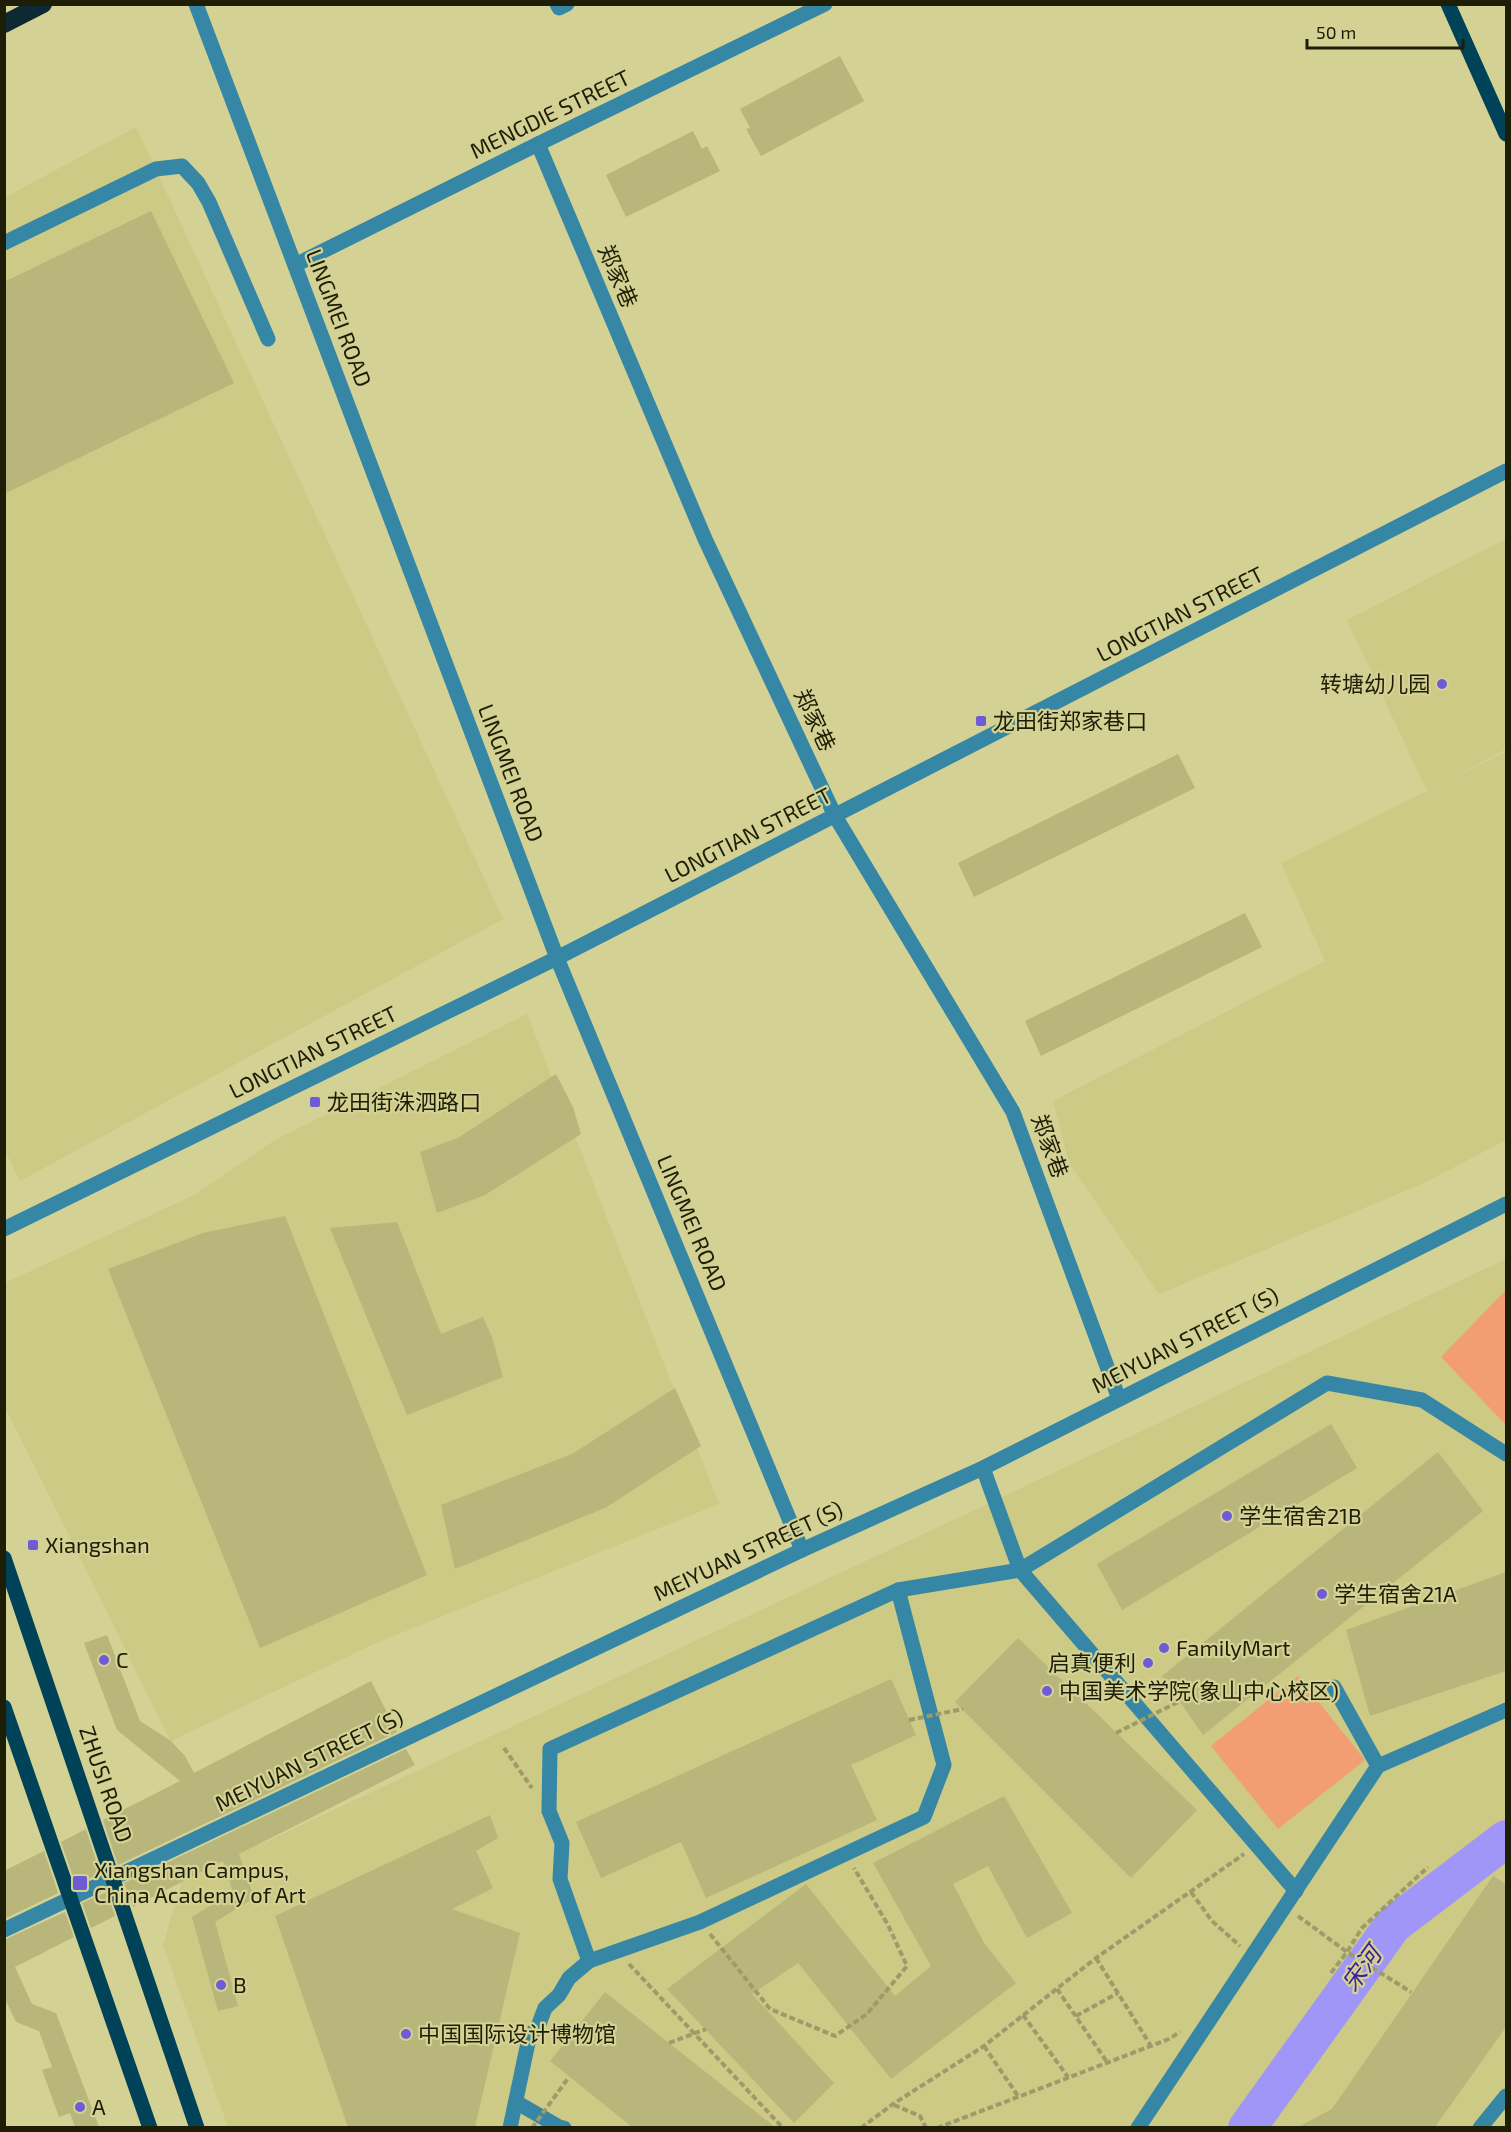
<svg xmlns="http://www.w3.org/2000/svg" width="1511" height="2132" font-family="'Exo 2','Noto Sans SC',sans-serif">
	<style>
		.built { fill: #ccca85 }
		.green { fill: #f39d74 }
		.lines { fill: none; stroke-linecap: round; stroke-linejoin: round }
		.river { stroke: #9f96f8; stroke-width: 38 }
		.building { fill: #b8b67a }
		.path { stroke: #9d9b69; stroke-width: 4; stroke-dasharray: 6 3; stroke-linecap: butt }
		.minor { stroke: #3687a5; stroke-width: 15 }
		.major { stroke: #004257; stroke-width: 15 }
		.highway { stroke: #0c2934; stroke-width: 18 }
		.path-bridge { stroke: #9d9b69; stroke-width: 4; stroke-dasharray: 6 3; stroke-linecap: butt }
		.poi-dot { fill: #6f5bd5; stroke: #d3d194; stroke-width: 2 }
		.labels { text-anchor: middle; stroke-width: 4.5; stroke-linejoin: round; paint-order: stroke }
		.street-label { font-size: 22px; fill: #1e1d05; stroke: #d3d194 }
		.poi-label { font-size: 22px; fill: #1e1d05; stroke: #d3d194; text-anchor: start }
		.water-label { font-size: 24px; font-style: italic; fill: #3f2192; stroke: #d3d194 }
	</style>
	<rect width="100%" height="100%" fill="#d3d194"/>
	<g class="built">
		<path d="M136,127L503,919L20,1181L4,1148V198Z"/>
		<path d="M1506,539V749L1452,778L1506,752V1140L1424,1183L1159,1294L1069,1163L1053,1101L1325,961L1281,863L1427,791L1347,620Z"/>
		<path d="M527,1014L719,1504L374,1644L171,1741L5,1407V1283L194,1195L275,1140Z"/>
		<path d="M1506,1259V2127H228L163,1945L182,1881L994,1501Z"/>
	</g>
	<g class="green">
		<path d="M1506,1290V1425L1441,1357Z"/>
		<path d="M1298,1676L1365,1760L1278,1829L1211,1746Z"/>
	</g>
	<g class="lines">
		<path class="river" d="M1247,2128L1393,1925L1506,1839"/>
	</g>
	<g class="building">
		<path d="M840,56L864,101L761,156L746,129L750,128L740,109Z"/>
		<path d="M693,131L702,149L707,146L720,171L626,217L606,175Z"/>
		<path d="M151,211L234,383L4,494V282Z"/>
		<path d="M1178,754L1195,788L974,897L958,863Z"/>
		<path d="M1245,913L1262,947L1041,1056L1025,1021Z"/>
		<path d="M556,1074L573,1107L581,1134L485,1195L437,1213L420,1152L458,1138Z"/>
		<path d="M285,1216L427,1575L260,1648L108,1269L203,1233Z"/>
		<path d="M397,1222L441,1334L483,1317L492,1337L503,1377L407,1415L330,1228Z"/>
		<path d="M675,1388L701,1446L605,1508L455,1569L441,1505L572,1454Z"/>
		<path d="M1331,1424L1357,1468L1122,1610L1097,1564Z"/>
		<path d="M1438,1452L1483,1511L1203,1735L1162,1676Z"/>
		<path d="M1506,1572V1671L1370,1716L1346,1630Z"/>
		<path d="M107,1635L140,1721L171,1741L185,1756L194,1773L371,1681L397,1732L118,1865L103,1820L180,1781L117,1730L84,1643Z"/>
		<path d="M1018,1638L1197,1810L1131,1878L955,1702Z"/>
		<path d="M891,1679L916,1735L851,1765L877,1820L706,1898L681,1842L601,1878L576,1822Z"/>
		<path d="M406,1749L415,1765L239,1854L254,1898L215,1922L238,2006L218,2011L192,1917L233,1892L223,1861L133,1907L124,1883Z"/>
		<path d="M1004,1796L1072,1913L1027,1938L988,1866L953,1884L984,1943L1016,1983L891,2079L798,1963L752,1994L834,2083L794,2123L667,1989L806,1884L895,1996L931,1966L873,1863Z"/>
		<path d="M490,1815L498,1838L476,1851L493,1888L452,1909L520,1933L475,2127H348L275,1916Z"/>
		<path d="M86,1829L100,1873L76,1885L61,1842Z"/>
		<path d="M44,1851L58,1893L4,1919V1871Z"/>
		<path d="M1493,1876L1506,1884V2027L1435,2127H1298L1332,2109Z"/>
		<path d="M107,1892L115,1916L91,1928L82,1903Z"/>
		<path d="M65,1912L74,1937L15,1967L32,2004L56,2013L99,2127H75L70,2113L59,2117L42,2070L52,2067L39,2031L16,2022L4,1997V1940Z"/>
		<path d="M605,1992L669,2043L775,2127H632L550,2061Z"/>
	</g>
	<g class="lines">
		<g class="path">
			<path d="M504,1748L532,1788"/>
			<path d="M1191,1892L1212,1921L1240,1946"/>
			<path d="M1298,1916L1347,1952L1411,1992"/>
			<path d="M710,1934L770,2009L835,2036L867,2014L907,1966L888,1925L854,1868"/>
			<path d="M1096,1958L1151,2046"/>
			<path d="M629,1964L783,2128"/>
			<path d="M1331,1973L1347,1952L1362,1928L1428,1867"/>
			<path d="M1057,1989L1107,2062"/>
			<path d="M1023,2015L1068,2077"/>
			<path d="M1076,2016L1118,1993"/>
			<path d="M984,2046L1018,2096"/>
			<path d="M894,2105L920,2116L926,2128"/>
			<path d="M861,2128L893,2104L984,2046L1096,1958L1244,1854"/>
			<path d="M937,2128L1169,2039L1180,2032"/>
		</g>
		<g class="minor">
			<path d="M196,4L557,958L802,1550"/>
			<path d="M557,4L559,8L567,4"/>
			<path d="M538,144L705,539L835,816L1013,1112L1119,1399"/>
			<path d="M4,243L156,169L182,166L198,183L209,202L268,339"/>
			<path d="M295,265L538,144L825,4"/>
			<path d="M4,1229L557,958L1506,471"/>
			<path d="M983,1468L1020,1570L1296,1891"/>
			<path d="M1334,1687L1378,1766"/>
			<path d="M4,1930L802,1550L983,1468L1506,1204"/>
			<path d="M589,1961L700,1922L924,1817L944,1765L898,1590"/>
			<path d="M516,2102L559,2127L564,2128"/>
			<path d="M510,2128L529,2038L539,2024L545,2008L559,1995L569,1978L589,1961L560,1879L562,1843L549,1811L550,1749L898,1590L1020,1570L1327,1383L1422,1400L1506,1454"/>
			<path d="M1138,2128L1378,1766L1506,1710"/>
			<path d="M1480,2128L1506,2096"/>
		</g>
		<g class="major">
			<path d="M1448,4L1506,134"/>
			<path d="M4,1558L197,2128"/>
			<path d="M4,1707L150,2128"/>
		</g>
		<path class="highway" d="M4,24L43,4"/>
		<g class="path-bridge">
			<path d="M909,1720L963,1709"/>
			<path d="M1116,1733L1180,1701"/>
			<path d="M669,2043L706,2029"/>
			<path d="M532,2128L569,2077"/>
		</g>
	</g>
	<g class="poi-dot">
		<circle cx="1442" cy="684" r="6"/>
		<rect x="975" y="715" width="12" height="12" rx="3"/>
		<rect x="309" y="1096" width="12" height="12" rx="3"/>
		<circle cx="1227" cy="1516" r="6"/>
		<rect x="27" y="1539" width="12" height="12" rx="3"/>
		<circle cx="1322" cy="1594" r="6"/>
		<circle cx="1164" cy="1648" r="6"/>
		<circle cx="104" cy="1660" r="6"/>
		<circle cx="1148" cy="1663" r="6"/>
		<circle cx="1047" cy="1691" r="6"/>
		<rect x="72" y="1875" width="16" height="16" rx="3"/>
		<circle cx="221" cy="1985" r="6"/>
		<circle cx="406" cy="2034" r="6"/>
		<circle cx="80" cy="2107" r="6"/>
	</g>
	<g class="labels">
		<g class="street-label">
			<text transform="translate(550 114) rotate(-26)" y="8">MENGDIE STREET</text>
			<text transform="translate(618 276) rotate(67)" y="8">郑家巷</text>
			<text transform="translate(339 318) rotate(69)" y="8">LINGMEI ROAD</text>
			<text transform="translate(1180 614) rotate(-27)" y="8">LONGTIAN STREET</text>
			<text transform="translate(815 720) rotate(65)" y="8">郑家巷</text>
			<text transform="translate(511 773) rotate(69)" y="8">LINGMEI ROAD</text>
			<text transform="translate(748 835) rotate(-27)" y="8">LONGTIAN STREET</text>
			<text transform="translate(313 1052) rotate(-26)" y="8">LONGTIAN STREET</text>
			<text transform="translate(1050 1146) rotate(70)" y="8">郑家巷</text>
			<text transform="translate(692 1223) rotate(67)" y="8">LINGMEI ROAD</text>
			<text transform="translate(1185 1340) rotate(-27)" y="8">MEIYUAN STREET (S)</text>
			<text transform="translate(748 1551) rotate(-25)" y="8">MEIYUAN STREET (S)</text>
			<text transform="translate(309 1760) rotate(-26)" y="8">MEIYUAN STREET (S)</text>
			<text transform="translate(106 1784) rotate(71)" y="8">ZHUSI ROAD</text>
		</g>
		<g class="poi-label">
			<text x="1430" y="692" text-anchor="end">转塘幼儿园</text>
			<text x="993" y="729">龙田街郑家巷口</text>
			<text x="327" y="1110">龙田街洙泗路口</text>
			<text x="1239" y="1524">学生宿舍21B</text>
			<text x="45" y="1553">Xiangshan</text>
			<text x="1334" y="1602">学生宿舍21A</text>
			<text x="1176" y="1656">FamilyMart</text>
			<text x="116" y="1668">C</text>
			<text x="1136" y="1671" text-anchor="end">启真便利</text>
			<text x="1059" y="1699">中国美术学院(象山中心校区)</text>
			<text x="94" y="1878">Xiangshan Campus,<tspan x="94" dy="25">China Academy of Art</tspan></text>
			<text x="233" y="1993">B</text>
			<text x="418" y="2042">中国国际设计博物馆</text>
			<text x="92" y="2115">A</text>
		</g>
		<g class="water-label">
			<text transform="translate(1362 1969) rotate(-54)" y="8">宋河</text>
		</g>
	</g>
	<rect width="1511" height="2132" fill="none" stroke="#1e1d05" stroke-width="12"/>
	<path d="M1307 39v9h156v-9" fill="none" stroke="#1e1d05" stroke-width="3"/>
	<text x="1316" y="39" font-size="18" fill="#1e1d05" stroke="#d3d194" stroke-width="4.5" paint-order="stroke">50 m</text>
</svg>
